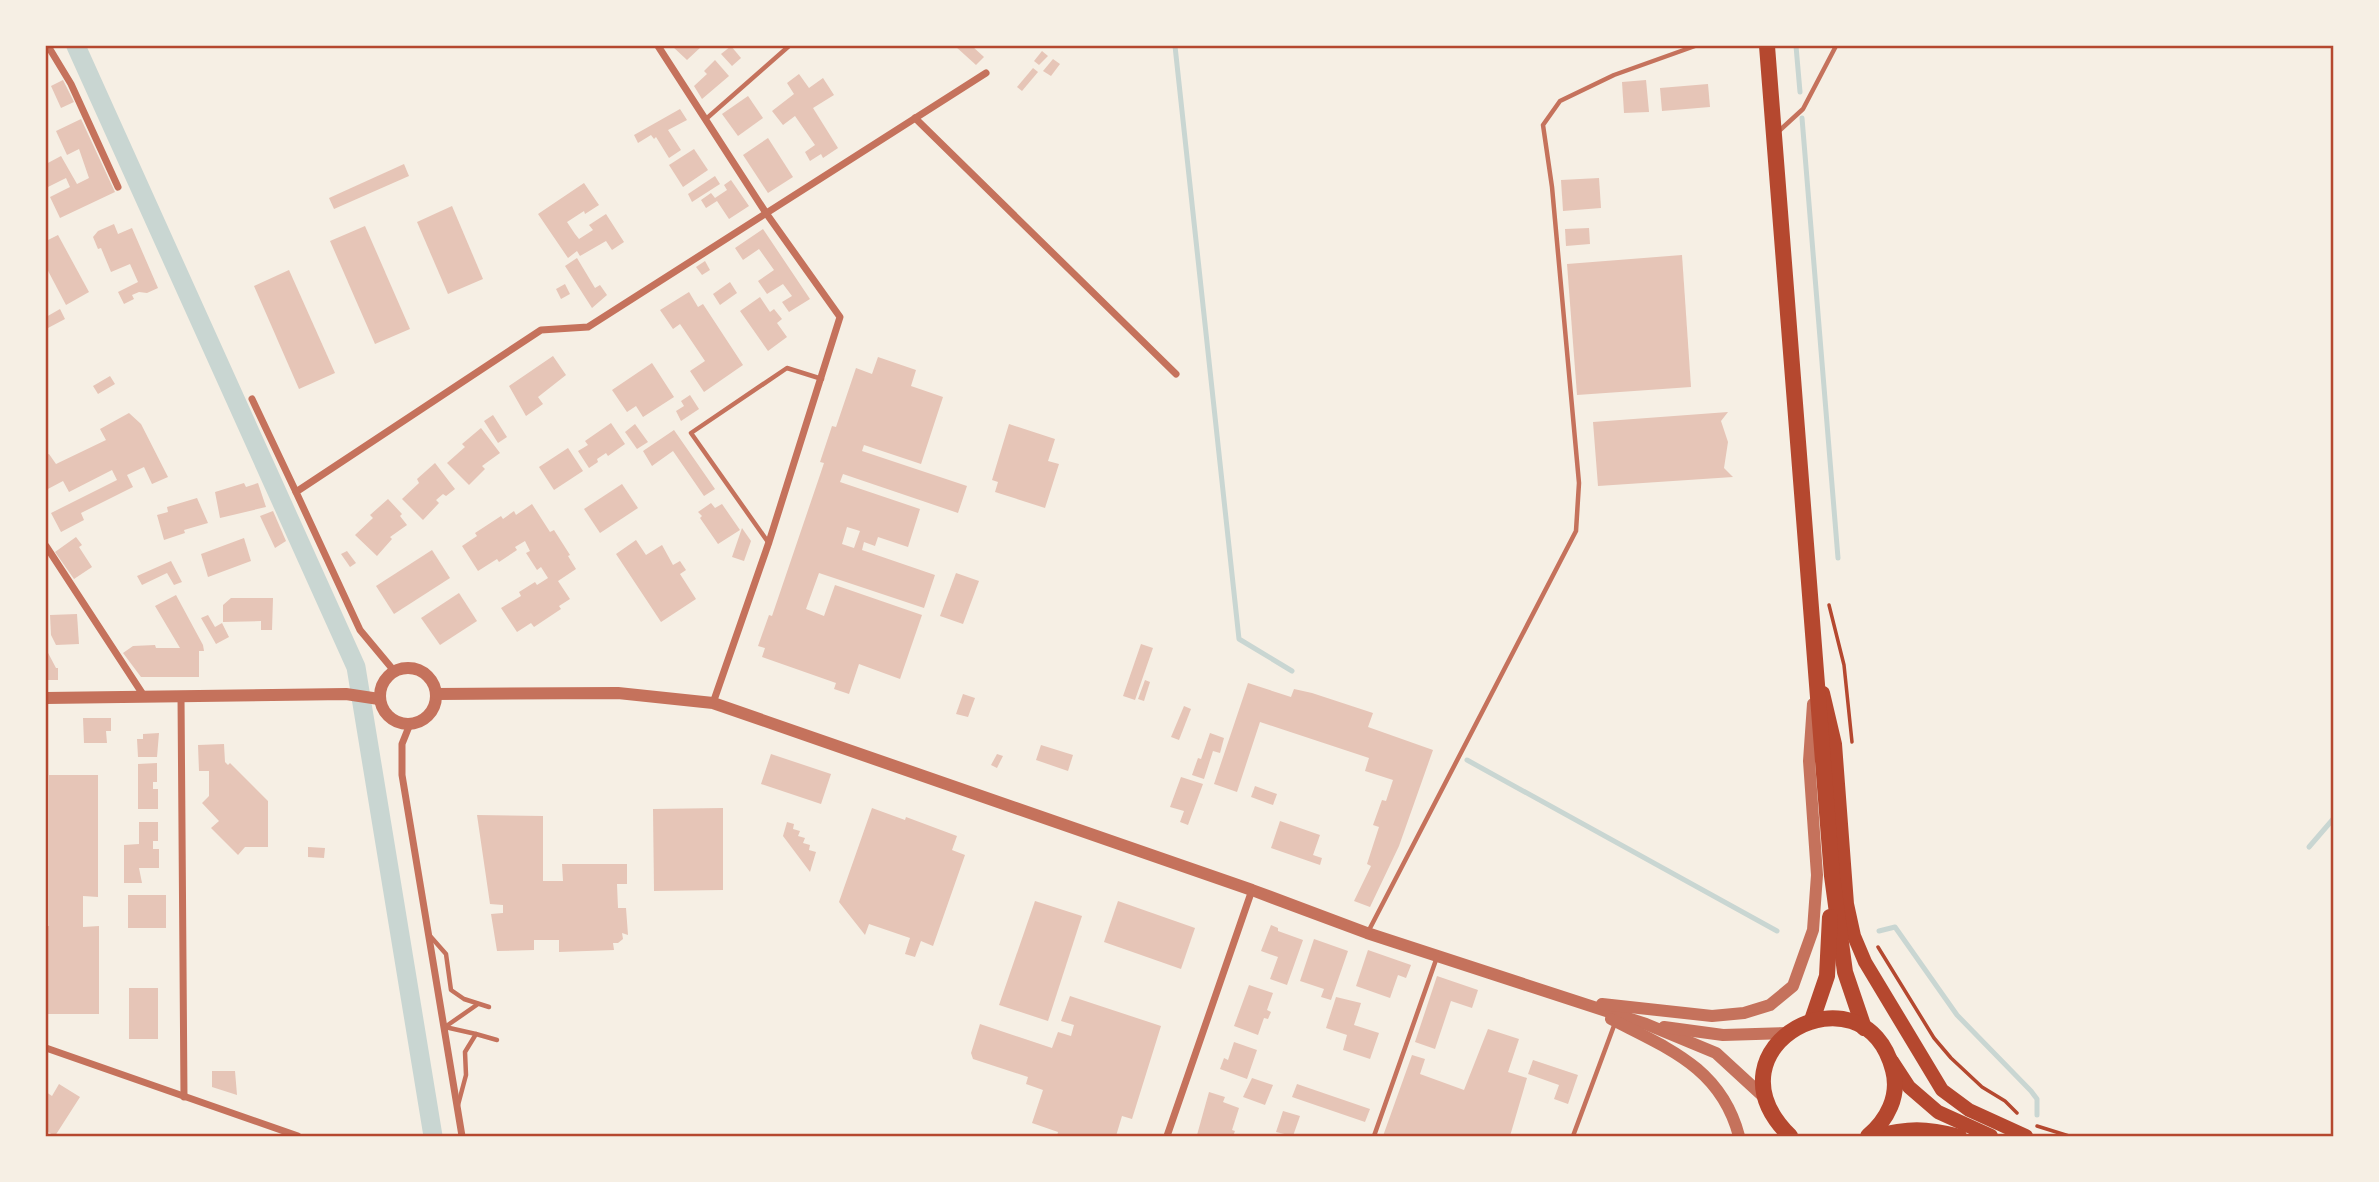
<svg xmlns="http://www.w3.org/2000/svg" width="2379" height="1182" font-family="'Golos Text',sans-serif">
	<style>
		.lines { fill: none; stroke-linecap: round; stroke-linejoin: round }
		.stream { stroke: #c9d6d2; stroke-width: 5 }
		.canal { stroke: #c9d6d2; stroke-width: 19 }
		.building { fill: #e6c5b7; fill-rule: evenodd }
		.path { stroke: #b5482f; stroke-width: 3.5 }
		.service { stroke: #c5725c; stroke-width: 4.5 }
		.minor { stroke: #c5725c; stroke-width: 7 }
		.tertiary { stroke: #c5725c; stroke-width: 12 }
		.secondary { stroke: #b5482f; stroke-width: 14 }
		.primary { stroke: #b5482f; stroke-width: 16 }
		.neatline { fill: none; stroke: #b5482f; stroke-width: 2.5 }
	</style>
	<rect width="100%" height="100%" fill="#f6efe4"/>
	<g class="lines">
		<g class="stream">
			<path d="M1175,46L1239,639L1292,671"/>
			<path d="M1796,46L1800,92"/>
			<path d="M1802,118L1838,558"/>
			<path d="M1467,760L1777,931"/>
			<path d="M2309,847L2334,818"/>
			<path d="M1879,931L1895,927L1957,1015L2031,1091L2037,1099V1115"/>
		</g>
		<path class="canal" d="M76,46L356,667L433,1136"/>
	</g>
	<g class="building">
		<path d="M672,46H702L687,60Z"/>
		<path d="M731,46L741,58L732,66L721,54Z"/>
		<path d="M955,46H972L984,57L976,65Z"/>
		<path d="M1042,51L1048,56L1039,65L1034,61Z"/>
		<path d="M1053,59L1060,64L1051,76L1043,71Z"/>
		<path d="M715,60L729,76L702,99L694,86L707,74L704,71Z"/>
		<path d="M1033,68L1038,72L1022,91L1017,87Z"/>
		<path d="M799,74L809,88L823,78L834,95L813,108L838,148L823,158L821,154L810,161L805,152L815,145L795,116L783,125L772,111L794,94L787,83Z"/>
		<path d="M63,80L74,102L61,108L51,86Z"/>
		<path d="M1646,80L1649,112L1624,113L1622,82Z"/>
		<path d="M1708,84L1710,107L1662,111L1660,88Z"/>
		<path d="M748,96L763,118L738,136L722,114Z"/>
		<path d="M680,109L687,120L668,130L681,150L669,158L656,137L654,139L651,135L638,143L634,135Z"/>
		<path d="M81,119L115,192L60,218L50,197L70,187L66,178L46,188V164L61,156L77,184L89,178L79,149L67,155L56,131Z"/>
		<path d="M768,138L793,177L768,193L743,155Z"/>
		<path d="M694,149L708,170L683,187L669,165Z"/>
		<path d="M404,164L409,176L334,209L329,198Z"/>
		<path d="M715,176L720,184L692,202L688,194Z"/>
		<path d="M1599,178L1601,208L1563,211L1561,180Z"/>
		<path d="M731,180L749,206L729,219L717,201L706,208L701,200L711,193L715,198L727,190L724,185Z"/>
		<path d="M584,183L599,205L585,214L584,211L567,222L575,234L579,239L593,230L589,225L606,214L624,242L612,250L606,241L580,256L577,251L568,258L538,214Z"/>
		<path d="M452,206L483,279L448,294L417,222Z"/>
		<path d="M114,224L118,234L132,228L158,288L147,293L139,292L132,295L134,299L124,304L118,292L138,282L130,264L111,272L101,248L98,249L93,237L98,231Z"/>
		<path d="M365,226L410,329L375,344L330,241Z"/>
		<path d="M1589,228L1590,244L1566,246L1565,229Z"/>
		<path d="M763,229L810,299L789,312L782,302L792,296L783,284L767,294L758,281L774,270L759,249L743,260L735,248Z"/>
		<path d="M58,235L89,292L66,305L46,267V241Z"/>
		<path d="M1682,255L1691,387L1577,395L1567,264Z"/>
		<path d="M577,258L595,288L600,285L607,295L592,308L565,266Z"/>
		<path d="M705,261L710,270L702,275L696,267Z"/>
		<path d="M289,270L335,373L299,389L254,286Z"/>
		<path d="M730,282L737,293L720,305L713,294Z"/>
		<path d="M565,284L570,294L561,299L556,289Z"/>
		<path d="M689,292L698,307L703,304L743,365L704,392L690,371L705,361L680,324L673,329L660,310Z"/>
		<path d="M760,297L770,312L774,309L782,319L777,323L787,337L768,351L740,311Z"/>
		<path d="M60,309L65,319L48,328L46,317Z"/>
		<path d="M553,356L566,375L538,397L543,404L526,416L509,386Z"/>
		<path d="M878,357L916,370L911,386L943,397L921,464L864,445L862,451L967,486L958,513L843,474L840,482L920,509L908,547L878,537L875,546L864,542L862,550L935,575L924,608L819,573L806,609L824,616L835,585L922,615L900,679L859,664L849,694L834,689L836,683L762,657L765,648L758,646L769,615L772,616L820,475L824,463L820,462L832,426L836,427L856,368L872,374ZM847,527L860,531L854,548L842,544Z"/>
		<path d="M652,363L674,397L643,417L636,406L627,412L612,390Z"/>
		<path d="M110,376L115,384L98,394L93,386Z"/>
		<path d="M690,395L699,409L681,421L676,411L684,406L681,401Z"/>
		<path d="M1728,412L1721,421L1728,442L1724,468L1733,477L1598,486L1593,422Z"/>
		<path d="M129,413L141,424L168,477L152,484L144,467L127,475L133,487L81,513L84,520L61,532L51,513L117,480L112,470L69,492L63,481L46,490V455L49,454L56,464L106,440L100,429Z"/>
		<path d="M493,415L507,437L498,443L484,421Z"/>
		<path d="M611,423L625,444L608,456L606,453L597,459L598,462L589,468L578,451L588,445L585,441Z"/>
		<path d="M635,424L648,442L637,449L625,432Z"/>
		<path d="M1009,424L1055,439L1048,461L1059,464L1045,508L995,492L998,482L992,480Z"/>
		<path d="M481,428L500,453L482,466L485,469L469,485L447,463L465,447L462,444Z"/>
		<path d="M674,430L715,489L704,496L673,451L652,466L643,451Z"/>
		<path d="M568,448L583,471L554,490L539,467Z"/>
		<path d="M435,463L455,489L446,496L443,494L436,500L439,503L423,520L402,499L419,483L417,479Z"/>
		<path d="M244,483L246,487L258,483L266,507L220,518L215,492Z"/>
		<path d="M622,484L638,508L600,533L584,509Z"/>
		<path d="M197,498L208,523L184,530L185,533L164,540L157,515L168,512L167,507Z"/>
		<path d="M388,499L402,514L400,516L407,525L390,537L392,539L377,556L355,535L373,518L370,515Z"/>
		<path d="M711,503L715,508L722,504L740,530L718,544L700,518L702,516L698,512Z"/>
		<path d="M532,504L550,532L554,530L570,555L568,556L576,569L558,581L570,599L559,606L561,609L534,627L531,623L517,632L501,608L521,596L519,592L535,582L537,585L548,578L541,567L537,570L526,553L530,551L525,541L515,547L517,550L499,562L497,559L478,571L462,546L477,536L475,533L501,516L503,519L514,511L516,515Z"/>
		<path d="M273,511L286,541L275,548L260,516Z"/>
		<path d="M742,528L751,541L744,561L732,557Z"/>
		<path d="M76,537L82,545L79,547L92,567L74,579L55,552Z"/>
		<path d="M244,538L251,561L208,577L201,554Z"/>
		<path d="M636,540L646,555L662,545L673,565L680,561L686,570L680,574L696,599L661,622L616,554Z"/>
		<path d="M432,550L450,578L394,614L376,586Z"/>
		<path d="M347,551L356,563L350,567L341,554Z"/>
		<path d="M171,561L182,582L174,585L167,573L142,585L137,576Z"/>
		<path d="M956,573L979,581L963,624L940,616Z"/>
		<path d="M459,593L477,621L440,645L421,618Z"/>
		<path d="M176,595L203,645L204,651H199V677H141L123,653L133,646L155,645L156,648H180L155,606Z"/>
		<path d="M231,598H273L272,630H261V621L223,622V605Z"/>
		<path d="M77,614L79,644L56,645L51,635L50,615Z"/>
		<path d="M208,615L215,627L222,623L229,637L216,644L201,618Z"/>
		<path d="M1141,644L1153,648L1135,700L1123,696Z"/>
		<path d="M46,649L56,668H58V680H46Z"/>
		<path d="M1145,680L1150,682L1144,701L1138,699Z"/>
		<path d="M1248,683L1291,697L1294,689L1312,693L1373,713L1368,727L1433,750L1399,846L1370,907L1354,901L1371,866L1367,864L1379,827L1373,825L1382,800L1386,801L1393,780L1365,771L1369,758L1260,722L1237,792L1214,784Z"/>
		<path d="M963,694L975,698L968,717L956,714Z"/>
		<path d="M1184,706L1191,709L1179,740L1171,737Z"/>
		<path d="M83,718H111V731H106L107,743H84Z"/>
		<path d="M159,733L157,757H138L137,739H143V734Z"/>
		<path d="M1210,733L1224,738L1220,753L1213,751L1204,779L1192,775L1198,758L1201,759Z"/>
		<path d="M224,744L225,762L228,765L230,763L268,801V847H245L238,855L211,828L219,821L202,803L209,796V771H199L198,745Z"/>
		<path d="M1041,745L1073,755L1068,771L1036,760Z"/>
		<path d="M771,754L831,774L821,804L761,784Z"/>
		<path d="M997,754L1003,756L997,768L991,765Z"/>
		<path d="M157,763V782H153V789H158V809H138V764Z"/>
		<path d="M49,775H98V897L83,896V927L99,926V1014H47L46,926H49Z"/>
		<path d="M1181,777L1203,784L1188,825L1180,822L1184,811L1170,807Z"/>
		<path d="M1255,786L1277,794L1273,805L1251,797Z"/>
		<path d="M723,808V890L654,891L653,809Z"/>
		<path d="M872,808L905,820L906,817L957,836L952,850L965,855L933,946L921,941L915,957L905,954L910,938L869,924L865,935L839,902Z"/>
		<path d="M477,815L543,816V881H563L562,864H627V884H617L618,908H626L628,935L622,933L623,939L618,943H613L614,950L559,952V940H534V950L497,951L491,914L503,913V905L490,904Z"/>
		<path d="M1280,821L1320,835L1313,855L1322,858L1320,865L1271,848Z"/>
		<path d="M139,822H158V841H153V849H159V868H139L142,883H124V845L139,844Z"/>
		<path d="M787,822L794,824L793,829L800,831L798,836L805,838L803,843L810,845L809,850L816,852L810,872L783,836Z"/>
		<path d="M308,847L325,848L324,858L308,857Z"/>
		<rect x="128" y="895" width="38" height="33"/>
		<path d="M1035,901L1082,916L1048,1021L999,1005Z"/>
		<path d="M1118,901L1195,928L1181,969L1104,942Z"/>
		<path d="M1271,925L1278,928V931L1303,940L1287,985L1270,979L1278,957L1261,951Z"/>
		<path d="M1314,939L1348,951L1331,1000L1321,997L1324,989L1300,981Z"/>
		<path d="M1368,950L1411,965L1406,978L1398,975L1390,998L1356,986Z"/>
		<path d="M1437,976L1478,990L1472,1008L1451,1001L1435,1049L1415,1042Z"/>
		<path d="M1249,985L1273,993L1267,1010L1271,1012L1268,1019L1264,1018L1258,1035L1234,1026Z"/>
		<rect x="129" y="988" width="29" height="51"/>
		<path d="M1070,996L1161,1026L1132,1119L1122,1116L1116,1136H1057L1058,1132L1032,1123L1043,1090L1026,1084L1028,1077L973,1059L971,1053L980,1024L1052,1048L1058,1032L1071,1036L1074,1025L1061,1021Z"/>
		<path d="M1336,997L1361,1003L1354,1025L1379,1033L1370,1059L1343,1050L1347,1035L1326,1028Z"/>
		<path d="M1488,1029L1519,1039L1508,1072L1527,1078L1510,1136H1383L1412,1055L1425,1059L1420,1074L1464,1090Z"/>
		<path d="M1234,1042L1257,1050L1247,1079L1220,1069L1224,1058L1228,1060Z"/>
		<path d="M1533,1060L1578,1075L1568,1104L1554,1099L1559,1085L1528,1074Z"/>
		<path d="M212,1071H235L237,1095L212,1087Z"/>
		<path d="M1252,1078L1273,1085L1265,1105L1243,1097Z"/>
		<path d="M59,1084L80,1097L55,1136L46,1131V1092L52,1096Z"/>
		<path d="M1297,1084L1370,1109L1365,1122L1292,1097Z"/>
		<path d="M1209,1092L1225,1097L1223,1102L1239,1108L1232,1130L1235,1131L1233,1136L1197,1135Z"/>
		<path d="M1283,1111L1300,1116L1293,1136L1276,1132Z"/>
	</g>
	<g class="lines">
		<g class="path">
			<path d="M1829,605L1844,665L1852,742"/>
			<path d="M1878,947L1934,1038L1951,1058L1982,1087L2005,1101L2017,1113"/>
			<path d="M2037,1126L2069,1136"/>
		</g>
		<g class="service">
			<path d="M706,119L789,46"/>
			<path d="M1779,131L1803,109L1836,46"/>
			<path d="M768,542L691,433L787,368L822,379"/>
			<path d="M1368,932L1576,531L1579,483L1552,187L1543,125L1560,101L1614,75L1695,46"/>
			<path d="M431,937L446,954L451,990L464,999L489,1007"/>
			<path d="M445,1027L478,1004"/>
			<path d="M445,1027L476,1034"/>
			<path d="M458,1105L466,1075L465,1052L476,1034L497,1040"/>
			<path d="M1374,1136L1437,957"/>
			<path d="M1573,1136L1615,1023"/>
		</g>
		<g class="minor">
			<path d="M48,46L71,84L118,187"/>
			<path d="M658,46L766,213L840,317L769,542L713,703"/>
			<path d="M915,118L1176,374"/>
			<path d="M252,399L296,492"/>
			<path d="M46,546L144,696"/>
			<path d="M395,672L360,630L296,492L541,330L588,327L986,73"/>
			<path d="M181,696L184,1097"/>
			<path d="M410,724L402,744V775L462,1136"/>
			<path d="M46,1048L298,1136"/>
			<path d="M1167,1136L1252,890"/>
		</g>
		<g class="tertiary">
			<circle cx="408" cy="696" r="28"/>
			<path d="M436,694L618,693L713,703L1252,890L1367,933L1646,1024L1716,1053L1765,1098"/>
			<path d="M46,698L346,694L379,699"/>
			<path d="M1602,1004L1712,1016L1744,1013L1770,1005L1793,986L1813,930L1817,875L1809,761L1813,704"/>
			<path d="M1611,1019C1669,1049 1721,1068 1739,1136"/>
			<path d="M1664,1027L1723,1035L1788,1033"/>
		</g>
		<g class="secondary">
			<path d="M1823,693L1835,744L1847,904L1854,936L1865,962L1942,1090L1969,1110L2026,1136"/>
			<path d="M1892,1061L1909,1087L1938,1112L1991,1136"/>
			<path d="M1873,1136C1909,1127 1925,1127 1960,1136"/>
		</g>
		<g class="primary">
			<path d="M1767,46L1832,876L1845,972L1864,1028"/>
			<path d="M1812,1020L1827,976L1830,917"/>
			<path d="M1790,1136C1699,1046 1864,960 1893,1070C1900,1096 1887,1120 1868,1136"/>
		</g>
	</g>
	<rect width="2379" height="1182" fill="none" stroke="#f6efe4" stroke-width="94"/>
	<rect x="47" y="47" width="2285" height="1088" class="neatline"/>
</svg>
